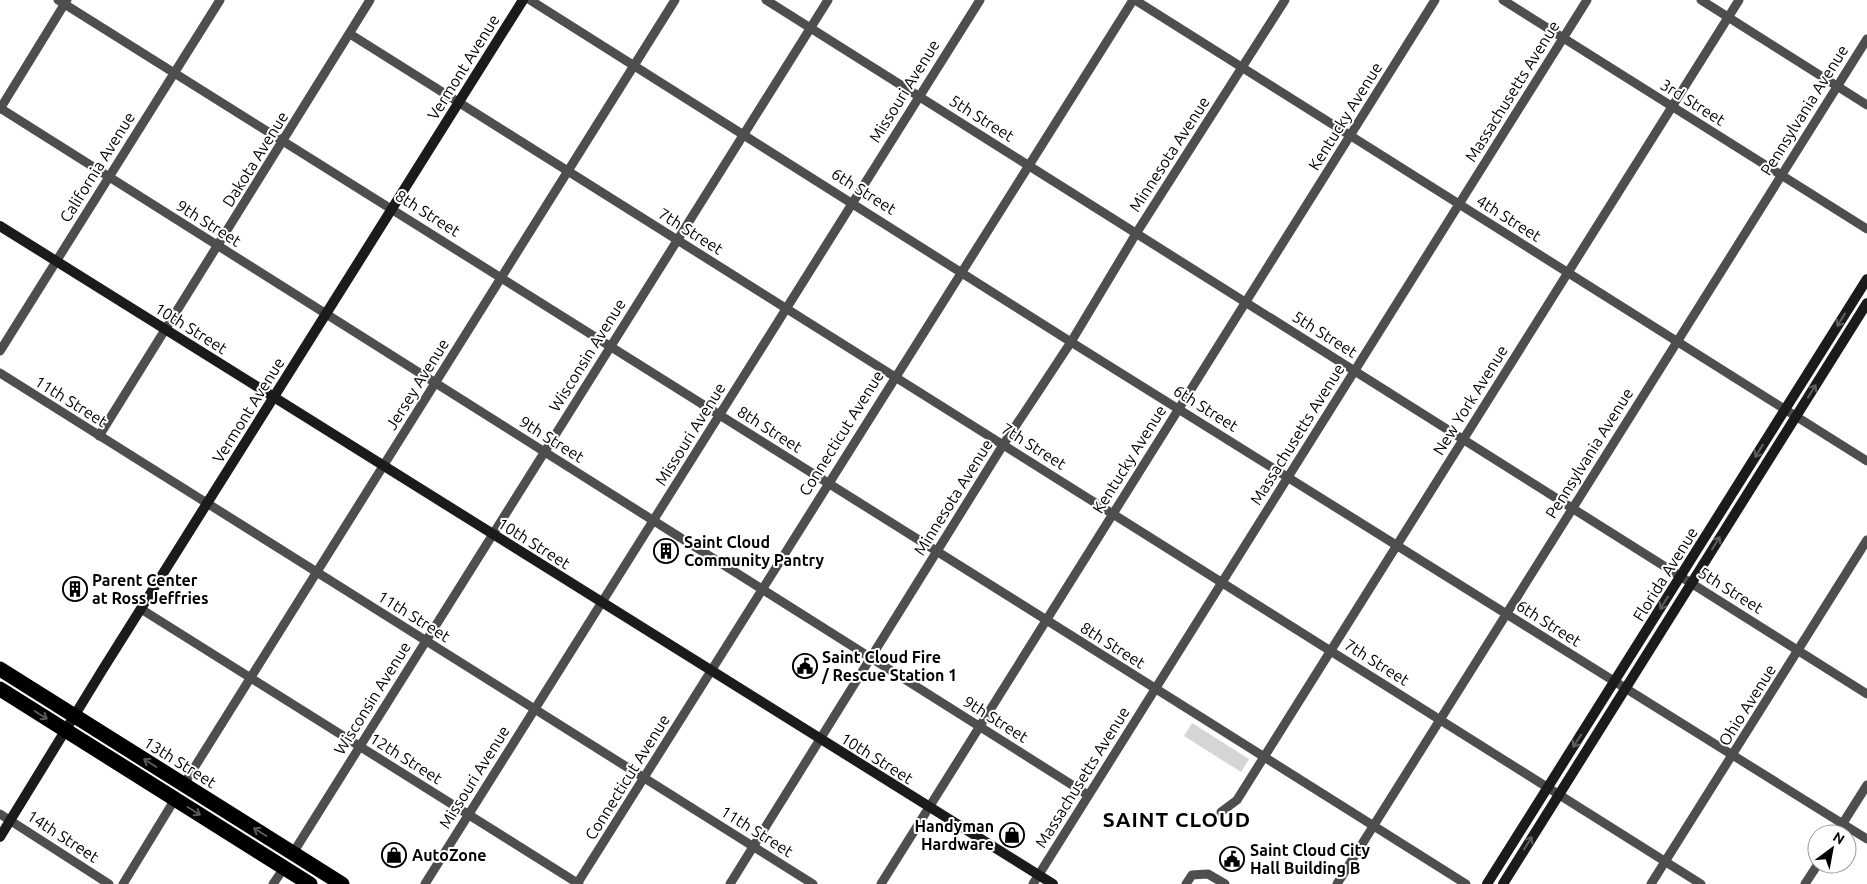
<svg xmlns="http://www.w3.org/2000/svg" width="1867" height="884" font-family="Ubuntu,sans-serif">
	<style>
		.green { fill: #d5d5d5 }
		.lines { fill: none; stroke-linecap: round; stroke-linejoin: round }
		.street { stroke: #4e4e4e; stroke-width: 9 }
		.secondary { stroke: #1b1b1b; stroke-width: 10 }
		.highway { stroke: #000; stroke-width: 15 }
		.oneway { stroke: #5f5f5f }
		.oneway2 { stroke: #595959 }
		.labels { text-anchor: middle; stroke-width: 4; stroke-linejoin: round; paint-order: stroke }
		.street-label { font-size: 16px; fill: #000; stroke: #fff }
		.poi-label { font-size: 16px; font-weight: bold; fill: #000; stroke: #fff; text-anchor: start }
		.district-label { font-size: 21px; font-weight: bold; letter-spacing: 1px; fill: #000; stroke: #fff }
	</style>
	<rect width="100%" height="100%" fill="#fff"/>
	<path class="green" d="M1192,723L1249,759L1241,772L1184,736Z"/>
	<g class="lines">
		<g class="street">
			<path d="M58,0C529,293 997,589 1466,884"/>
			<path d="M530,0L1071,342L1867,839"/>
			<path d="M766,0L1867,694"/>
			<path d="M1135,0L1867,461"/>
			<path d="M1503,0L1867,229"/>
			<path d="M1701,0L1867,105"/>
			<path d="M350,34L1701,884"/>
			<path d="M0,108L1088,795"/>
			<path d="M0,109L67,0"/>
			<path d="M0,351L220,0"/>
			<path d="M0,373L813,884"/>
			<path d="M99,436L370,0"/>
			<path d="M141,609L579,884"/>
			<path d="M184,784L675,0"/>
			<path d="M1221,812L1237,800L1739,0"/>
			<path d="M0,814L109,884"/>
			<path d="M1836,834L1867,785"/>
			<path d="M293,853L828,0"/>
			<path d="M123,884L175,799"/>
			<path d="M273,884L284,868"/>
			<path d="M425,884L980,0"/>
			<path d="M577,884L1133,0"/>
			<path d="M730,884L1003,445L1071,342L1137,232L1285,0"/>
			<path d="M881,884L1435,0"/>
			<path d="M1033,884L1587,0"/>
			<path d="M1186,884L1192,875L1208,874L1225,884"/>
			<path d="M1337,884L1867,39"/>
			<path d="M1651,884L1867,540"/>
			<path d="M1805,884L1818,864"/>
		</g>
		<g class="secondary">
			<path d="M0,226L1053,884"/>
			<path d="M0,837L103,669L523,0"/>
			<path d="M1487,884L1867,279"/>
			<path d="M1503,884L1867,303"/>
		</g>
		<g class="highway">
			<path d="M0,669L342,884"/>
			<path d="M0,689L310,884"/>
		</g>
	</g>
	<defs><path id="oneway-shaft" d="M-6 0H5M1.5-3L5.5 0L1.5 3" fill="none" stroke-width="1.6" stroke-linecap="round" stroke-linejoin="round" transform="scale(1.25)"/></defs>
	<g class="oneway">
		<use href="#oneway-shaft" transform="translate(1841 320) rotate(122)"/>
		<use href="#oneway-shaft" transform="translate(1812 391) rotate(-58)"/>
		<use href="#oneway-shaft" transform="translate(1759 451) rotate(122)"/>
		<use href="#oneway-shaft" transform="translate(1716 543) rotate(-58)"/>
		<use href="#oneway-shaft" transform="translate(1664 603) rotate(122)"/>
		<use href="#oneway-shaft" transform="translate(1577 741) rotate(123)"/>
		<use href="#oneway-shaft" transform="translate(1528 843) rotate(-58)"/>
	</g>
	<g class="oneway2">
		<use href="#oneway-shaft" transform="translate(41 715) rotate(32)"/>
		<use href="#oneway-shaft" transform="translate(150 763) rotate(-148)"/>
		<use href="#oneway-shaft" transform="translate(194 811) rotate(32)"/>
		<use href="#oneway-shaft" transform="translate(260 832) rotate(-148)"/>
	</g>
	<defs>
		<symbol id="building-ring" viewBox="-11 -11 22 22"><circle r="9.5" fill="#fff" stroke="#000" stroke-width="1.5"/><path d="M-4-6H4V6H1V3H-1V6H-4ZM-2.5-4.3h1.7v1.8h-1.7ZM.8-4.3h1.7v1.8H.8ZM-2.5-1h1.7V.8h-1.7ZM.8-1h1.7V.8H.8Z" fill="#000"/></symbol>
		<symbol id="civic-ring" viewBox="-11 -11 22 22"><circle r="9.5" fill="#fff" stroke="#000" stroke-width="1.5"/><path d="M-.6-6.5H3V-4.5H.6V-3L4-1V1h2V6H-6V1h2V-1L-.6-3ZM-1.2 2.5V6h2.4V2.5Z" fill="#000"/></symbol>
		<symbol id="shop-ring" viewBox="-11 -11 22 22"><circle r="9.5" fill="#fff" stroke="#000" stroke-width="1.5"/><path d="M-5-2.5h2.3a2.7 3.5 0 0 1 5.4 0H5L5.5 6h-11ZM-1.5-2.5h3a1.5 2.3 0 0 0-3 0Z" fill="#000"/></symbol>
	</defs>
	<g fill-rule="evenodd">
		<use href="#building-ring" x="652" y="537" width="28" height="28"/>
		<use href="#building-ring" x="61" y="575" width="28" height="28"/>
		<use href="#civic-ring" x="791" y="652" width="28" height="28"/>
		<use href="#shop-ring" x="998" y="821" width="28" height="28"/>
		<use href="#shop-ring" x="380" y="841" width="28" height="28"/>
		<use href="#civic-ring" x="1218" y="845" width="28" height="28"/>
	</g>
	<g class="labels">
		<g class="street-label">
			<text transform="translate(463 67) rotate(-58)" y="6">Vermont Avenue</text>
			<text transform="translate(904 91) rotate(-58)" y="6">Missouri Avenue</text>
			<text transform="translate(1512 91) rotate(-58)" y="6">Massachusetts Avenue</text>
			<text transform="translate(1693 102) rotate(32)" y="6">3rd Street</text>
			<text transform="translate(1804 110) rotate(-58)" y="6">Pennsylvania Avenue</text>
			<text transform="translate(1345 116) rotate(-58)" y="6">Kentucky Avenue</text>
			<text transform="translate(982 118) rotate(32)" y="6">5th Street</text>
			<text transform="translate(1169 154) rotate(-57)" y="6">Minnesota Avenue</text>
			<text transform="translate(255 159) rotate(-58)" y="6">Dakota Avenue</text>
			<text transform="translate(97 167) rotate(-58)" y="6">California Avenue</text>
			<text transform="translate(864 191) rotate(32)" y="6">6th Street</text>
			<text transform="translate(428 213) rotate(32)" y="6">8th Street</text>
			<text transform="translate(1509 218) rotate(32)" y="6">4th Street</text>
			<text transform="translate(209 223) rotate(32)" y="6">9th Street</text>
			<text transform="translate(691 231) rotate(32)" y="6">7th Street</text>
			<text transform="translate(191 328) rotate(32)" y="6">10th Street</text>
			<text transform="translate(1325 334) rotate(32)" y="6">5th Street</text>
			<text transform="translate(587 355) rotate(-58)" y="6">Wisconsin Avenue</text>
			<text transform="translate(417 384) rotate(-58)" y="6">Jersey Avenue</text>
			<text transform="translate(1470 400) rotate(-58)" y="6">New York Avenue</text>
			<text transform="translate(71 401) rotate(32)" y="6">11th Street</text>
			<text transform="translate(1206 408) rotate(32)" y="6">6th Street</text>
			<text transform="translate(248 410) rotate(-58)" y="6">Vermont Avenue</text>
			<text transform="translate(770 429) rotate(32)" y="6">8th Street</text>
			<text transform="translate(841 433) rotate(-58)" y="6">Connecticut Avenue</text>
			<text transform="translate(690 434) rotate(-58)" y="6">Missouri Avenue</text>
			<text transform="translate(1297 434) rotate(-58)" y="6">Massachusetts Avenue</text>
			<text transform="translate(552 439) rotate(32)" y="6">9th Street</text>
			<text transform="translate(1034 446) rotate(32)" y="6">7th Street</text>
			<text transform="translate(1589 453) rotate(-58)" y="6">Pennsylvania Avenue</text>
			<text transform="translate(1129 459) rotate(-58)" y="6">Kentucky Avenue</text>
			<text transform="translate(953 497) rotate(-58)" y="6">Minnesota Avenue</text>
			<text transform="translate(534 543) rotate(32)" y="6">10th Street</text>
			<text transform="translate(1665 574) rotate(-58)" y="6">Florida Avenue</text>
			<text transform="translate(1731 590) rotate(32)" y="6">5th Street</text>
			<text transform="translate(414 616) rotate(32)" y="6">11th Street</text>
			<text transform="translate(1549 623) rotate(32)" y="6">6th Street</text>
			<text transform="translate(1113 645) rotate(32)" y="6">8th Street</text>
			<text transform="translate(1377 662) rotate(32)" y="6">7th Street</text>
			<text transform="translate(372 698) rotate(-58)" y="6">Wisconsin Avenue</text>
			<text transform="translate(1747 705) rotate(-58)" y="6">Ohio Avenue</text>
			<text transform="translate(996 719) rotate(32)" y="6">9th Street</text>
			<text transform="translate(406 758) rotate(32)" y="6">12th Street</text>
			<text transform="translate(877 758) rotate(32)" y="6">10th Street</text>
			<text transform="translate(180 762) rotate(32)" y="6">13th Street</text>
			<text transform="translate(474 777) rotate(-58)" y="6">Missouri Avenue</text>
			<text transform="translate(627 777) rotate(-58)" y="6">Connecticut Avenue</text>
			<text transform="translate(1082 777) rotate(-58)" y="6">Massachusetts Avenue</text>
			<text transform="translate(757 831) rotate(32)" y="6">11th Street</text>
			<text transform="translate(63 836) rotate(33)" y="6">14th Street</text>
		</g>
		<g class="poi-label">
			<text x="684" y="548">Saint Cloud<tspan x="684" dy="18">Community Pantry</tspan></text>
			<text x="92" y="586">Parent Center<tspan x="92" dy="18">at Ross Jeffries</tspan></text>
			<text x="822" y="663">Saint Cloud Fire<tspan x="822" dy="18">/ Rescue Station 1</tspan></text>
			<text x="994" y="832" text-anchor="end">Handyman<tspan x="994" dy="18">Hardware</tspan></text>
			<text x="1250" y="856">Saint Cloud City<tspan x="1250" dy="18">Hall Building B</tspan></text>
			<text x="412" y="861">AutoZone</text>
		</g>
		<g class="district-label">
			<text x="1177" y="827">SAINT CLOUD</text>
		</g>
	</g>
	<g transform="translate(1832 849) rotate(32)"><circle r="24" fill="#ffffff" stroke="#999999"/>
	<path d="M0-4L9 19L0 12L-9 19Z" fill="#000000"/>
	<text y="-8" font-size="14" font-weight="bold" text-anchor="middle" fill="#000000">N</text>
	</g>
</svg>
